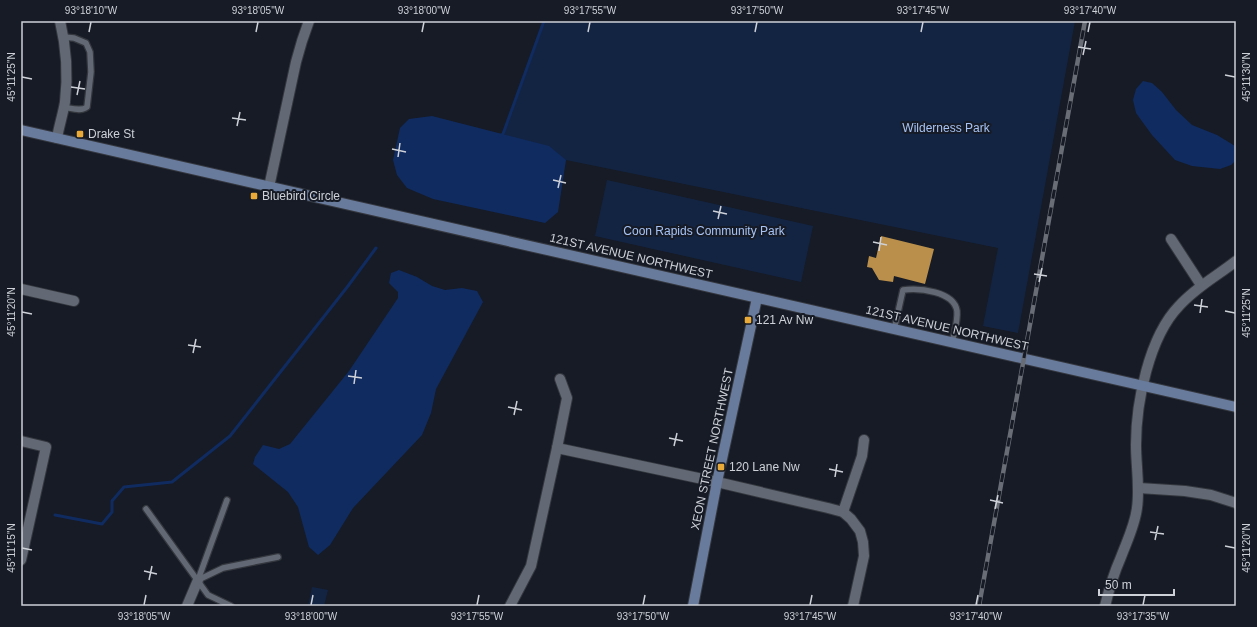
<svg xmlns="http://www.w3.org/2000/svg" width="1257" height="627" font-family="Arial,sans-serif">
	<style>
		.green { fill: #132443 }
		.water { fill: #102b60 }
		.lines { fill: none; stroke-linecap: round; stroke-linejoin: round }
		.stream { stroke: #102b60; stroke-width: 3 }
		.building { fill: #ba8f4b }
		.lane-casing { stroke: #34373e; stroke-width: 8 }
		.street-casing { stroke: #34373e; stroke-width: 12 }
		.secondary-casing { stroke: #34373e; stroke-width: 12 }
		.lane { stroke: #626974; stroke-width: 5.5 }
		.street { stroke: #626974; stroke-width: 10 }
		.secondary { stroke: #697b9c; stroke-width: 10 }
		.rail-casing { stroke: #696d76; stroke-width: 4.5 }
		.rail { stroke: #161b25; stroke-width: 3; stroke-dasharray: 9; stroke-linecap: butt }
		.ticks { fill: none; stroke: #ced1d8; stroke-width: 1.5 }
		.poi-dot { fill: #eaaa39; stroke: #161b25; stroke-width: 1.5 }
		.labels { text-anchor: middle; stroke-width: 4; stroke-linejoin: round; paint-order: stroke }
		.park-label { font-size: 12px; fill: #a7c3f6; stroke: #161b25 }
		.poi-label { font-size: 12px; fill: #ced1d8; stroke: #161b25; text-anchor: start }
		.street-label { font-size: 12px; fill: #ced1d8; stroke: #161b25 }
		.neatline { fill: none; stroke: #ced1d8; stroke-width: 1.5 }
		.ticks-label { font-size: 10px; text-anchor: middle; fill: #ced1d8 }
	</style>
	<rect width="100%" height="100%" fill="#161b25"/>
	<g class="green">
		<path d="M544,21H1075L1018,333L983,326L998,248L566,160L503,134Z"/>
		<path d="M607,180L813,226L801,282L595,236Z"/>
		<path d="M312,587L328,590L324,606H308Z"/>
	</g>
	<g class="water">
		<path d="M1143,81L1152,83L1162,92L1176,110L1192,125L1217,135L1235,146L1236,160L1231,165L1220,169L1192,166L1175,160L1152,135L1136,113L1133,100L1136,89Z"/>
		<path d="M432,116L549,146L566,160L558,212L545,223L433,199L407,188L397,175L393,160L400,128L409,119Z"/>
		<path d="M399,270L417,277L432,286L445,290L462,288L477,291L483,302L436,389L431,413L422,435L353,508L330,545L318,555L309,547L298,507L288,492L253,464L255,457L263,445L279,449L290,444L349,371L398,298V292L389,283L391,273Z"/>
	</g>
	<g class="lines">
		<g class="stream">
			<path d="M500,136L503,134L544,21"/>
			<path d="M55,515L102,524L112,512V501L124,487L172,482L230,436L348,286L376,248"/>
		</g>
	</g>
	<path class="building" d="M881,236L934,249L925,284L894,276L893,282L879,280L872,268L867,267L869,256L876,258Z"/>
	<g class="lines">
		<defs>
			<g id="lane">
				<path d="M63,37L74,38L86,43L90,52L91,72L87,107C81,112 71,108 63,107"/>
				<path d="M894,330L903,290C919,288 954,291 957,311C958,321 954,333 952,343"/>
				<path d="M146,509L208,595L231,606"/>
				<path d="M198,580L227,500"/>
				<path d="M198,580L223,568L278,557"/>
			</g>
			<g id="street">
				<path d="M57,138C59,126 63,114 65,102C68,76 66,46 60,21"/>
				<path d="M269,187L296,62L302,41L309,21"/>
				<path d="M1171,239L1201,285"/>
				<path d="M21,289L74,301"/>
				<path d="M21,441L46,447L21,560"/>
				<path d="M557,448L717,482L828,508L843,512L851,519L860,531L863,542L864,556L853,606"/>
				<path d="M1139,488L1185,491L1211,495L1236,503"/>
				<path d="M843,512L862,456L864,440"/>
				<path d="M187,606L198,580"/>
				<path d="M510,606L531,566L557,448L567,398L560,379"/>
				<path d="M1105,606C1109,589 1114,573 1121,557C1127,541 1135,525 1137,508C1140,487 1136,466 1136,445C1136,402 1149,337 1179,306C1196,287 1217,276 1236,261"/>
			</g>
			<g id="secondary">
				<path d="M21,130L1236,407"/>
				<path d="M693,606L717,482L757,298"/>
			</g>
		</defs>
		<use href="#lane" class="lane-casing"/>
		<use href="#street" class="street-casing"/>
		<use href="#secondary" class="secondary-casing"/>
		<use href="#lane" class="lane"/>
		<use href="#street" class="street"/>
		<use href="#secondary" class="secondary"/>
		<defs>
			<path id="rail" d="M979,606L1085,21"/>
		</defs>
		<use href="#rail" class="rail-casing"/>
		<use href="#rail" class="rail"/>
	</g>
	<path class="ticks" d="M89,32L91,22M256,32L258,22M422,32L424,22M588,32L590,22M755,32L757,22M921,32L923,22M1088,32L1090,22M1078,47L1091,49M1083,55L1086,41M1225,75L1235,77M22,77L32,79M71,87L85,89M77,95L80,81M232,118L246,120M237,126L240,112M392,149L406,152M398,157L400,143M553,180L566,183M558,188L561,175M713,211L727,214M718,219L721,206M873,242L887,245M879,251L881,237M1034,274L1047,276M1039,282L1042,268M1194,305L1208,307M1225,311L1235,313M22,312L32,314M1200,313L1202,299M188,345L201,347M193,353L196,339M348,376L362,378M354,384L356,370M508,407L522,410M514,415L517,401M669,438L683,441M674,446L677,433M829,469L843,472M835,477L837,464M990,500L1003,503M995,509L998,495M1150,532L1164,534M1155,540L1158,526M1225,546L1235,548M22,548L32,550M144,571L157,574M149,580L152,566M144,605L146,595M311,605L313,595M477,605L479,595M643,605L645,595M810,605L812,595M976,605L978,595M1143,605L1145,595"/>
	<g class="poi-dot">
		<rect x="76" y="130" width="8" height="8" rx="2"/>
		<rect x="250" y="192" width="8" height="8" rx="2"/>
		<rect x="744" y="316" width="8" height="8" rx="2"/>
		<rect x="717" y="463" width="8" height="8" rx="2"/>
	</g>
	<g class="labels">
		<g class="park-label">
			<text x="946" y="132">Wilderness Park</text>
			<text x="704" y="235">Coon Rapids Community Park</text>
		</g>
		<g class="poi-label">
			<text x="88" y="138">Drake St</text>
			<text x="262" y="200">Bluebird Circle</text>
			<text x="756" y="324">121 Av Nw</text>
			<text x="729" y="471">120 Lane Nw</text>
		</g>
		<g class="street-label">
			<text transform="translate(631 256) rotate(13)" y="4">121ST AVENUE NORTHWEST</text>
			<text transform="translate(947 328) rotate(13)" y="4">121ST AVENUE NORTHWEST</text>
			<text transform="translate(712 449) rotate(-78)" y="4">XEON STREET NORTHWEST</text>
		</g>
	</g>
	<rect width="1257" height="627" fill="none" stroke="#161b25" stroke-width="44"/>
	<path d="M1099 589v6h75v-6" fill="none" stroke="#ced1d8" stroke-width="2"/>
	<text x="1105" y="589" font-size="12" fill="#ced1d8" stroke="#161b25" stroke-width="3" paint-order="stroke">50 m</text>
	<rect x="22" y="22" width="1213" height="583" class="neatline"/>
	<g class="ticks-label">
		<text x="91" y="14">93°18'10"W</text>
		<text x="258" y="14">93°18'05"W</text>
		<text x="424" y="14">93°18'00"W</text>
		<text x="590" y="14">93°17'55"W</text>
		<text x="757" y="14">93°17'50"W</text>
		<text x="923" y="14">93°17'45"W</text>
		<text x="1090" y="14">93°17'40"W</text>
		<text transform="translate(11 77) rotate(-90)" y="4">45°11'25"N</text>
		<text transform="translate(1246 77) rotate(-90)" y="4">45°11'30"N</text>
		<text transform="translate(11 312) rotate(-90)" y="4">45°11'20"N</text>
		<text transform="translate(1246 313) rotate(-90)" y="4">45°11'25"N</text>
		<text transform="translate(11 548) rotate(-90)" y="4">45°11'15"N</text>
		<text transform="translate(1246 548) rotate(-90)" y="4">45°11'20"N</text>
		<text x="144" y="620">93°18'05"W</text>
		<text x="311" y="620">93°18'00"W</text>
		<text x="477" y="620">93°17'55"W</text>
		<text x="643" y="620">93°17'50"W</text>
		<text x="810" y="620">93°17'45"W</text>
		<text x="976" y="620">93°17'40"W</text>
		<text x="1143" y="620">93°17'35"W</text>
	</g>
</svg>
